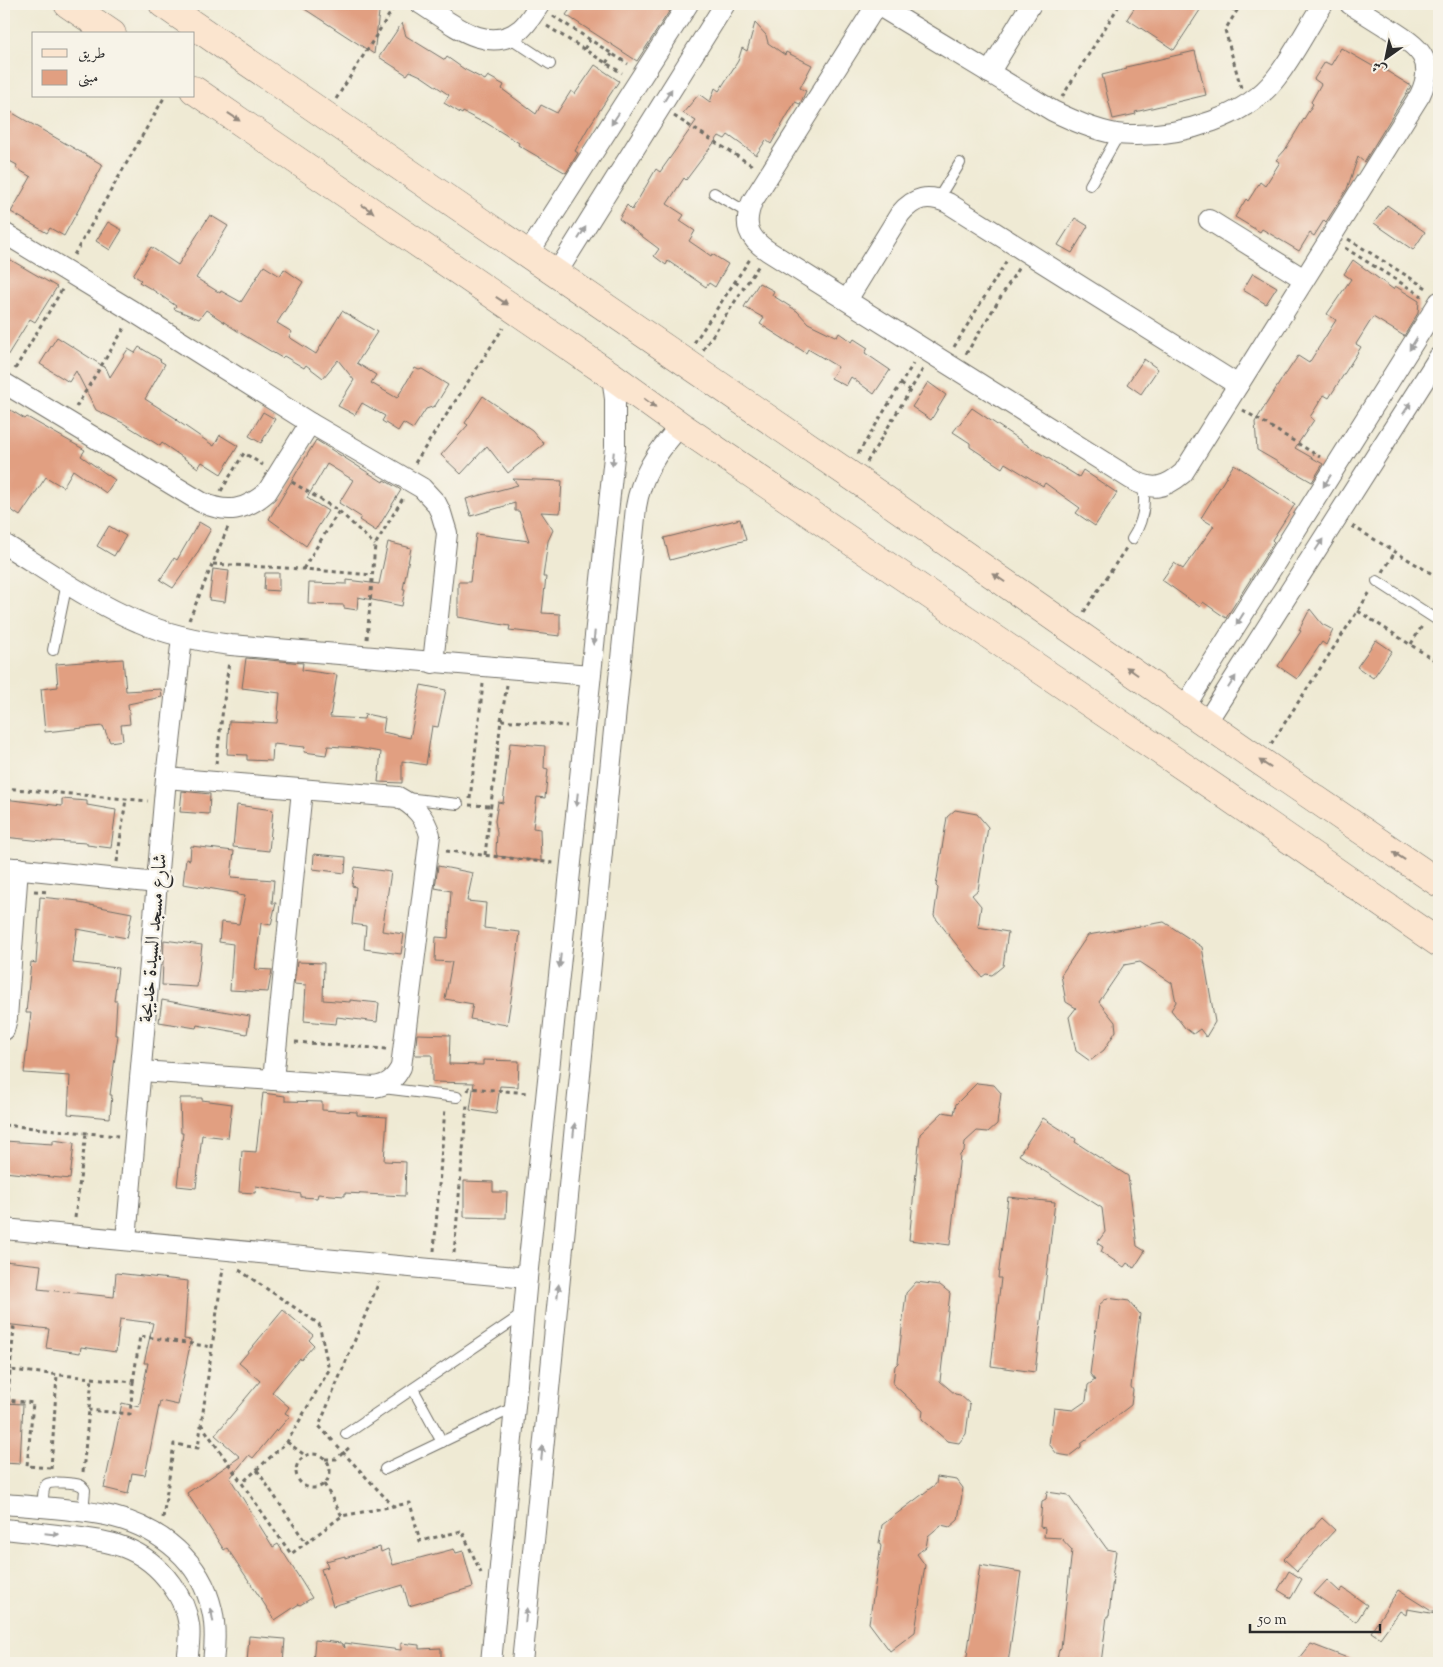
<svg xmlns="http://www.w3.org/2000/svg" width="1443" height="1667" font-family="'Sorts Mill Goudy',Amiri,serif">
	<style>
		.building { fill: #e19f81 }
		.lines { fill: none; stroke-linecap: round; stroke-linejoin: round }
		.lane-casing { stroke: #706e66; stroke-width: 12 }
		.street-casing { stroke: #706e66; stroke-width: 22 }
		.secondary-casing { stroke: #706e66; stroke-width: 29 }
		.path { stroke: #706e66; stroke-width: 3; stroke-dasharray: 4 4; stroke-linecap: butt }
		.lane { stroke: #fff; stroke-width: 10 }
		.street { stroke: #fff; stroke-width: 20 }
		.secondary { stroke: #fbe5cf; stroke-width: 28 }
		.oneway { fill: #a0a0a0 }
		.oneway2 { fill: #93887d }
		.labels { text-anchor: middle; stroke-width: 5; stroke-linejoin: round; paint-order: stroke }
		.street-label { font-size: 20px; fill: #2b2b2b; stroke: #f7f3e8 }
	</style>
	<rect width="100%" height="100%" fill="#f7f3e8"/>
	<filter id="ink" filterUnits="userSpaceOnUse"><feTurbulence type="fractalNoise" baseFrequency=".02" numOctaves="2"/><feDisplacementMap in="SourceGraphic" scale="10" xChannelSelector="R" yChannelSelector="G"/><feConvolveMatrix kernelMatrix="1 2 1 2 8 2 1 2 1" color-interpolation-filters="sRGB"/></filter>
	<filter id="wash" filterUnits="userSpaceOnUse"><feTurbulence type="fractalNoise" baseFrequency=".0096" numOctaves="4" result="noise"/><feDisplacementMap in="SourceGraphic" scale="20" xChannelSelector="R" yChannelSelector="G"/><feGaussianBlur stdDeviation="1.12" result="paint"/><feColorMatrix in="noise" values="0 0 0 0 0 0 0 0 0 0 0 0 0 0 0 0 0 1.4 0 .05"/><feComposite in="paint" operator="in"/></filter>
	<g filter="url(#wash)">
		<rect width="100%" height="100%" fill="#efead4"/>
		<g id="blocks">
			<g class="building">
				<path d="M297,4H380L374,54L337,30Z"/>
				<path d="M574,4H674L637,61L566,15Z"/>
				<path d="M1137,4H1204L1174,50L1127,19Z"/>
				<path d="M402,23L406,36L445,60L447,57L464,69L485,80L488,76L504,85L502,89L536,114L541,105L557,113L571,91L575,94L595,65L619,81L588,128L575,151L578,153L566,173L518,145L519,143L483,121L482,122L463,112L462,114L444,103L449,95L421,76L410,71L407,75L379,57Z"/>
				<path d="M755,23L766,35L768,43L785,55L786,52L812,65L800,88L806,91L801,102L800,104L795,102L771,144L766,140L756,155L728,135L725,139L719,136L686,180L684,178L667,204L684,215L680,221L695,231L689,241L711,256L712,254L728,264L715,287L709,283L706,287L668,261L666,265L654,256L659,249L619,219L627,205L632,210L656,169L660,172L696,121L683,113L699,94L710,102L715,88L719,91L738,61L742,48L747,51Z"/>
				<path d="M1341,48L1376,68L1377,65L1411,86L1364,162L1358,157L1347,189L1326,222L1324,220L1314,236L1310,233L1299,251L1262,229L1260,232L1235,217L1246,199L1248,201L1260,182L1265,186L1280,162L1276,160L1285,150L1313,104L1311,102L1321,84L1314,79L1325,62L1331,65Z"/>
				<path d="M1195,51L1206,95L1135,112L1136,114L1113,119L1102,75L1127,69L1126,67Z"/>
				<path d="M4,108L103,165L64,236L50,228L47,233L11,212L31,177L16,168L17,165L4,158Z"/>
				<path d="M1387,205L1425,232L1413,250L1374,223Z"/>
				<path d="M210,215L228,226L196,278L220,293L221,291L241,302L264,266L280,276L284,269L303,282L277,323L292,332L289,337L316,354L342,311L377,332L357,363L376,375L371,383L397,398L415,368L419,370L422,369L448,385L435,406L426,409L413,429L403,423L398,431L382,421L385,416L362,403L355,415L338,406L354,380L338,360L323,378L306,365L304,368L284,356L282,358L242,334L206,310L199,319L174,309L176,306L153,290L139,282L141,280L133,275L151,247L178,265Z"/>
				<path d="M1075,218L1088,226L1072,253L1058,245Z"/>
				<path d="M108,222L122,230L110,250L96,241Z"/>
				<path d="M4,256L57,287L35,322L30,319L4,361Z"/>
				<path d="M1353,260L1393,289L1395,286L1419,301L1418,313L1404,336L1373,317L1356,344L1361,347L1329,398L1324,395L1310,417L1314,420L1295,448L1323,464L1312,482L1257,450L1255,422L1285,374H1286L1298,356L1309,363L1336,320L1327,314L1351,279L1344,274Z"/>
				<path d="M1253,273L1277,287L1266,304L1243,290Z"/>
				<path d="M759,283L774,291L772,295L797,311L808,323L837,337L839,333L852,342L854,339L868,348L865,353L890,370L874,394L851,377L846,386L831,378L838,367L808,349L806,353L760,324L764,318L744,307Z"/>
				<path d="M57,337L106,368L110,377L128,349L135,353L139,347L161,360L160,361L165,364L145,399L177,419L176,420L214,446L220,435L238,446L221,474L202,462L198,468L162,443L160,446L123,423L96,410L76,371L69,382L40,364Z"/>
				<path d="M1144,359L1158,369L1141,394L1127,384Z"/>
				<path d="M928,382L946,395L931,420L912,407Z"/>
				<path d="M483,396L532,430L544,444L508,473L487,446L461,474L441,455L468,425L465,423Z"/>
				<path d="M4,406L25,419L27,417L85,450L81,456L115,480L106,493L73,470L63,487L46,477L20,516L4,505Z"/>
				<path d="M972,408L1030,447L1079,477L1083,470L1117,493L1095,526L1076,513L1080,508L1045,483L1043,486L1005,463L1002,468L970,447V443L953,432Z"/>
				<path d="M263,412L275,419L261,443L249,436Z"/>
				<path d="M316,440L383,482L384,480L401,490L376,531L359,520L361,517L339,503L353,480L327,464L307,498L328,511L306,546L269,519Z"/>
				<path d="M1234,464L1295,504L1272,540L1274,542L1226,618L1203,602L1200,607L1162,580L1174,563L1183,569L1214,526L1201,518Z"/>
				<path d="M513,479L562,481L560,513L541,512L553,530L548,541L543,577H546L542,613L560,614V636L509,630L510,626L458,617V582H470L476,534L529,541L519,511H515V503L471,516L466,499L518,485Z"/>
				<path d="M740,519L746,540L670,560L664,538Z"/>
				<path d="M199,522L211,529L195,557L173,588L160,580L174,558L177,560Z"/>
				<path d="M109,526L126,536L114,556L97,546Z"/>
				<path d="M388,542L411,548L403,589H405L402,606L358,597L357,610L344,608V605L308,604L309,583L347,584V580L379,584Z"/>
				<path d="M213,569L229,571L225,602L209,600Z"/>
				<path d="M265,573H279V591L264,590Z"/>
				<path d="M1310,609L1322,624L1333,630L1326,645L1322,642L1297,679L1278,666L1301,631L1299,630Z"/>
				<path d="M1376,640L1392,651L1373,678L1357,667Z"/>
				<path d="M246,658L303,663L302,670L337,675L330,717L364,719L365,714L385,718L383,732L410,738L421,685L446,690L438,727L432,726L426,765L402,761V783L378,782L381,752L357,748L328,746L326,755L304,752L305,747L273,744L272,761L247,760V755L227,754L229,721L277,723L280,693L242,688Z"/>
				<path d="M123,659L126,691L161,689L162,697L128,704L130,724L121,725L123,740L110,742L103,726L45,732L41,689L58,687L56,664Z"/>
				<path d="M510,743L545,746L544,768L548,769L545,798L537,797L533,828L540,829L541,861L497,856L496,851L497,833L495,821L498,802L503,803Z"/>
				<path d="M182,791L210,794L209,814L180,812Z"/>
				<path d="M4,799L62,806V799L87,801V805L116,810L111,848L87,845V843L52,841V842L4,837Z"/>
				<path d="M237,805L273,810L269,851L233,847Z"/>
				<path d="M955,810L977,814L988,827L978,890L972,895L981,906L978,927L1008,932L1003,966L992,975L986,974L982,977L934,916L938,888L936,886L947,817Z"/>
				<path d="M191,846L234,851L231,877L274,880L272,903H276L271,925L261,923L255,969L272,970L268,992L230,990L233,944L219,942L221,922L239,924L245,896L238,895V893L183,884L186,859L190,860Z"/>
				<path d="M314,854L346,857L345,873L313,869Z"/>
				<path d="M438,866L473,873L467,901L486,903L484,928L520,932L515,974L507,1025L470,1019L473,1004L445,999L452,962L435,961L436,937L448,938L451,891L435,888Z"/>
				<path d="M355,867L391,872L382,931L404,934L401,954L364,949L366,926L352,924L356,887L352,886Z"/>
				<path d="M40,897L79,901V903L132,913L127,938L77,929L73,963L118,968L114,1001H117L115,1035H118L110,1095H112L110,1118L68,1114L70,1076L24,1073L31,1013H26L31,962L36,963Z"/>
				<path d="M1164,922L1202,947L1215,1022L1206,1037L1200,1029L1193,1034L1185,1028L1171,1010L1176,1002L1172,983L1140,962L1124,965L1099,1002L1115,1022L1116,1031L1104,1050L1090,1061L1076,1051L1069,1017L1076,1008L1066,1002L1061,975L1088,935Z"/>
				<path d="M164,940L202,945L197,987L162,985Z"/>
				<path d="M297,962L324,963L323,1000L350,1002V1000L379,1003L377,1022L337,1017L336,1024L304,1021L306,985L294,984Z"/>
				<path d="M162,1000L250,1016L247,1034L197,1025L196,1028L159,1022Z"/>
				<path d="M417,1034L450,1035L449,1064L483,1065V1060L519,1061L518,1087L500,1086L496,1114L470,1110L474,1083L432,1082V1055H415Z"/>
				<path d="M977,1083L994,1085L1001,1093L997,1124L988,1132L977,1131L965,1142L964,1151L960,1155L950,1245L909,1240L920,1134L943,1112L954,1114L956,1104Z"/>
				<path d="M263,1093L285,1096V1101L322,1102V1110L357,1112V1115L387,1117L384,1161L406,1162L405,1196L345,1193V1196L318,1194L317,1198L301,1197V1194L256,1186L255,1193L239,1192L242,1151L256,1152Z"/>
				<path d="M180,1098H202V1100L232,1104L228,1138L202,1135L196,1188L177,1186L183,1133H181Z"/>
				<path d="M1043,1118L1076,1139L1075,1142L1128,1176L1137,1246L1145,1251L1134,1268L1127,1263L1124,1267L1101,1252L1103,1247L1097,1243L1105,1232L1102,1208L1019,1155Z"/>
				<path d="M53,1140L74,1143L70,1179L4,1172V1141L53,1144Z"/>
				<path d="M464,1181L493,1182V1192H507L506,1218L464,1217Z"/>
				<path d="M1008,1197L1055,1202L1035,1372L991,1366L1001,1278H998Z"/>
				<path d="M4,1261L41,1265L38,1289L114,1297L116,1273L188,1281L184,1339L191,1340L178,1405L160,1401L145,1475L132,1473L128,1494L104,1488L122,1403L139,1407L148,1363H144L153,1323L120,1319L116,1352L81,1347L80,1353L46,1348L49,1329L4,1324Z"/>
				<path d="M916,1282L940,1285L950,1293L940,1381L955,1394L960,1395L970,1404L966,1434L959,1443L947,1441L922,1419L923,1411L893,1384L895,1366L898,1363L906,1293Z"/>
				<path d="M1107,1298L1129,1301L1140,1314L1131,1387L1133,1390L1131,1405L1081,1444V1447L1069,1456L1057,1454L1049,1444L1054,1408L1073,1410L1086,1401L1088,1385L1095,1380L1090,1374L1099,1305Z"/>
				<path d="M283,1310L313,1335L309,1340L314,1345L301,1360L300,1358L272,1392L289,1407L285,1413L290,1416L277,1431L276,1430L253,1458L249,1455L230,1478L273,1547L278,1544L312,1598L300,1605L299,1604L275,1620L227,1548L224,1550L187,1493L240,1457L215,1435L260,1381L239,1363Z"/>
				<path d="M4,1403L23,1404L20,1464L4,1463Z"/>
				<path d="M937,1477L957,1480L963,1488L958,1520L950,1527L941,1525L928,1536L926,1547L917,1554L925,1565L915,1632L890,1651L869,1623L881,1546L879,1543L882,1525L936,1484Z"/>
				<path d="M1047,1492L1068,1495L1107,1549L1116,1551L1112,1577H1113L1109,1616H1107L1101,1663H1056L1059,1650L1061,1648L1072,1550L1061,1538L1044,1537L1045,1528L1040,1527L1042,1501L1046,1499Z"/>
				<path d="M1322,1518L1335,1530L1297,1571L1284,1559Z"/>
				<path d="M380,1547L381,1552L388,1549L393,1565L454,1549L456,1553L463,1551L473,1587L409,1606L403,1585L333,1606L321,1569L328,1567L326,1561L345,1556V1558Z"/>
				<path d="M980,1565L1021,1572L1008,1663H966Z"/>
				<path d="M1289,1571L1302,1579L1291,1598L1278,1590Z"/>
				<path d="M1327,1580L1340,1592L1343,1588L1367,1605L1356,1622L1314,1594Z"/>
				<path d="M1398,1590L1436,1614L1407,1609L1406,1615L1400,1611L1380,1638L1371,1632Z"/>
				<path d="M249,1636L285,1639L283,1663H247Z"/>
				<path d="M315,1640L341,1643L345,1648L344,1643L401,1650V1643L419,1645V1649L441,1648V1663H313Z"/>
				<path d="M1311,1644L1358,1662L1357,1663H1296Z"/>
			</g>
		</g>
	</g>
	<g filter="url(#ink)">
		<use href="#blocks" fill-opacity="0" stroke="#706e66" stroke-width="1"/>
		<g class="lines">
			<defs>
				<g id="lane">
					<path d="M509,37L550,64"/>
					<path d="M1090,185L1119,134"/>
					<path d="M714,193L748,213"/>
					<path d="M938,199L960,163"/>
					<path d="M1132,539C1143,522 1146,506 1143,486"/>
					<path d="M1377,581L1439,621"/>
					<path d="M53,650L67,583"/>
					<path d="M406,798L458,804"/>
					<path d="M383,1088L457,1097"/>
					<path d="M413,1389L442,1442"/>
					<path d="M346,1434L523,1314"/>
					<path d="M385,1469L515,1407"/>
					<path d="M43,1508C43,1502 42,1488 47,1484C51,1481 75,1483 80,1485C83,1486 83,1487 85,1490L83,1512"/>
				</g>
				<g id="street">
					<path d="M421,4C450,22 488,57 521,29C529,22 534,12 540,4"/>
					<path d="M876,4L1053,111C1074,121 1094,130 1117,134C1123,135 1130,135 1136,135C1183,135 1247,117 1276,78C1294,55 1307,28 1323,4"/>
					<path d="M877,4L752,202C743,225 748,238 768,251L1131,479C1152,491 1164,489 1183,473L1420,95C1437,59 1418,47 1390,29C1377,21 1363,12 1350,4"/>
					<path d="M989,73L1031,4"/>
					<path d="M1209,220L1304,279"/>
					<path d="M4,233L134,312L310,423L422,488L436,503L441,513L447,533L433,663"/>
					<path d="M528,254L688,4"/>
					<path d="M556,274L725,4"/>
					<path d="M847,300L900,214C914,197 928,194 948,203L1238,385"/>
					<path d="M4,383L201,502C227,514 245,511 267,492L310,423"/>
					<path d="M4,544C48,571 91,602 139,622C168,635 199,641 231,645L590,675"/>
					<path d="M1184,708L1439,302"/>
					<path d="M1206,723L1439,357"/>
					<path d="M4,867L157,883"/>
					<path d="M4,1030L7,1018L18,868"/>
					<path d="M141,1071L374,1087C388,1085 395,1079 401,1067L430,835C425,817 415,806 398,797L166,778"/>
					<path d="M273,1080L302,790"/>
					<path d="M4,1229L527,1278"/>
					<path d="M126,1240L166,778L182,637"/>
					<path d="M4,1504C39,1507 80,1509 114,1517C161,1529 201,1561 212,1610C216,1627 215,1646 213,1663"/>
					<path d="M4,1529C24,1531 44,1533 64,1536C108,1540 144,1546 171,1584C180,1596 187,1610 189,1625C191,1637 188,1651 187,1663"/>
					<path d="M491,1663L527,1278L615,447V399L612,376"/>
					<path d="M522,1663L636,507C641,475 658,449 681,426"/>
				</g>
				<g id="secondary">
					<path d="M68,4L112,34"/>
					<path d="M163,4L856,479L1260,761L1439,883"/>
					<path d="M194,90L612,376L681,426L1221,792L1439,943"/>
				</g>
			</defs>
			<use href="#lane" class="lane-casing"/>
			<use href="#street" class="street-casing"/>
			<use href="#secondary" class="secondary-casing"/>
			<g class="path">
				<path d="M1224,4L1236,11"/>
				<path d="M553,16L628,64"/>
				<path d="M547,26L622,73"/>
				<path d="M584,49L590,40"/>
				<path d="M606,63L612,54"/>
				<path d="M1241,88L1225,30L1241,4"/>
				<path d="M1062,97L1120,4"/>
				<path d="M336,99L396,4"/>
				<path d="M674,116L753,166"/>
				<path d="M1348,239L1428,289"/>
				<path d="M1345,248L1422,296"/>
				<path d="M74,255L165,96"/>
				<path d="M735,282L744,288"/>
				<path d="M694,343L750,259"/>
				<path d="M954,347L1007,260"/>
				<path d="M703,350L759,265"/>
				<path d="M966,354L1019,267"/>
				<path d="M15,369L63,288"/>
				<path d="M901,384L910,390"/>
				<path d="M76,407L125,327"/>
				<path d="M1243,410L1320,457"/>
				<path d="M858,454L913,364"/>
				<path d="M867,462L923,369"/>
				<path d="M415,463L503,328"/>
				<path d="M292,482L339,511L375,545"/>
				<path d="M221,491L244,453L263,465"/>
				<path d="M1352,526L1439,578"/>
				<path d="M213,564L303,569L372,575"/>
				<path d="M303,569L339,511"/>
				<path d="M1383,572L1395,552"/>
				<path d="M1358,611L1439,663"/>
				<path d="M1084,612L1126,548"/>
				<path d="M189,620L228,527"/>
				<path d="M367,639L375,545L403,498"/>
				<path d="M1411,644L1422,626"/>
				<path d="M501,720L567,726"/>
				<path d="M1271,744L1370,592"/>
				<path d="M216,764L229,661"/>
				<path d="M4,788L148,801"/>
				<path d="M470,799L483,684"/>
				<path d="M469,805L491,806"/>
				<path d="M446,851L554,863"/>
				<path d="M485,855L501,720L507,685"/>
				<path d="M117,862L126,799"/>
				<path d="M34,891L50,892"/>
				<path d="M295,1042L386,1049"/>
				<path d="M468,1091L469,1088L529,1093"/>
				<path d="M4,1125L118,1136"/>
				<path d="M75,1218L86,1133"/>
				<path d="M434,1251L445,1108"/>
				<path d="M454,1253L467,1105"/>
				<path d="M239,1270L319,1324L329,1370L287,1442L242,1483"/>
				<path d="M4,1327L14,1328L10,1370"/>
				<path d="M133,1382L140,1336L212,1347"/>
				<path d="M201,1424L291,1554L342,1516L410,1503L420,1541L462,1531L481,1573"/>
				<path d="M333,1441L319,1426L379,1282"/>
				<path d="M287,1442L306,1456"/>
				<path d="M337,1446L393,1506"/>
				<circle cx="313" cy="1471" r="17"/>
				<path d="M325,1459H336L350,1447"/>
				<path d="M50,1468L27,1466L33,1403L8,1400L10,1370L133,1382L130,1414L89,1410"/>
				<path d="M51,1469L57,1375"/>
				<path d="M257,1470L306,1543"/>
				<path d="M83,1472L92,1378"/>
				<path d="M324,1484L342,1516"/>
				<path d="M163,1518L174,1444L198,1448L223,1268"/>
			</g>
			<use href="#lane" class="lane"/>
			<use href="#street" class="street"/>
			<use href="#secondary" class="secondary"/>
		</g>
		<defs><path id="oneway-solid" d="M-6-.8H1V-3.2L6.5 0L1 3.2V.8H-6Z" transform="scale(1.25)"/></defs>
		<g class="oneway">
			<use href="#oneway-solid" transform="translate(668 95) rotate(-58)"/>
			<use href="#oneway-solid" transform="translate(615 119) rotate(123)"/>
			<use href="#oneway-solid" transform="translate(582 233) rotate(-58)"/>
			<use href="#oneway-solid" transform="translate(1413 344) rotate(122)"/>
			<use href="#oneway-solid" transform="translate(1407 408) rotate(-57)"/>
			<use href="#oneway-solid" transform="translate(613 459) rotate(96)"/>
			<use href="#oneway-solid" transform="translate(1327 481) rotate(122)"/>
			<use href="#oneway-solid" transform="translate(1319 545) rotate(-57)"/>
			<use href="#oneway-solid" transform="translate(1240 619) rotate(122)"/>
			<use href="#oneway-solid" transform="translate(594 638) rotate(96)"/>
			<use href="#oneway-solid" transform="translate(1232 682) rotate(-57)"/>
			<use href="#oneway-solid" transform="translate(577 800) rotate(96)"/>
			<use href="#oneway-solid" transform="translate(560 961) rotate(96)"/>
			<use href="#oneway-solid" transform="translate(574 1130) rotate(-84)"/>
			<use href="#oneway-solid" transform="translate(558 1291) rotate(-84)"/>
			<use href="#oneway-solid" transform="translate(542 1453) rotate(-84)"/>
			<use href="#oneway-solid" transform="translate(52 1534) rotate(6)"/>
			<use href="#oneway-solid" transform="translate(212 1615) rotate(-100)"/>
			<use href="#oneway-solid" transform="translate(526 1615) rotate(-84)"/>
		</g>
		<g class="oneway2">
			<use href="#oneway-solid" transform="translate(234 117) rotate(34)"/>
			<use href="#oneway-solid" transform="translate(368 209) rotate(34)"/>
			<use href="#oneway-solid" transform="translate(502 301) rotate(34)"/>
			<use href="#oneway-solid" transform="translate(650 403) rotate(36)"/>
			<use href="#oneway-solid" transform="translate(999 578) rotate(-145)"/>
			<use href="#oneway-solid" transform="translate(1132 671) rotate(-145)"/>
			<use href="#oneway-solid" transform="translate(1265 764) rotate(-146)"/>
			<use href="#oneway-solid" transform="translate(1399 856) rotate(-146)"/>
		</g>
	</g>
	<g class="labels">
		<g class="street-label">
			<text transform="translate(152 938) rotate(-85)" y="7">شارع مسجد السيدة خديجة</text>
		</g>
	</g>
	<rect width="1443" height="1667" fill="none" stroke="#f7f3e8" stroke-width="20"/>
	<rect x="32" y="32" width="162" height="65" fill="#f7f3e8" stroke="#a5a39c"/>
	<rect x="42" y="49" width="25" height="8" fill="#fbe5cf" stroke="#a5a39c"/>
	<text x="78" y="58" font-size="15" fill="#2b2b2b">طريق</text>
	<rect x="42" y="70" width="25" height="15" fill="#e19f81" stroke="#a5a39c"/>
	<text x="78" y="82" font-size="15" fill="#2b2b2b">مبنى</text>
	<g transform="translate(1386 58) rotate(213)" stroke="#f7f3e8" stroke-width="4" paint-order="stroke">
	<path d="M0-4L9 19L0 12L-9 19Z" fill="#2b2b2b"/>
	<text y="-8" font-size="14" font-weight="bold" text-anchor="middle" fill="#2b2b2b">ش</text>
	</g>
	<path d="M1250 1624v8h130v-8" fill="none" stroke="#2b2b2b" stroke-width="2.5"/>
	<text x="1258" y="1624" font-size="15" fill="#2b2b2b" stroke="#f7f3e8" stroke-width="4" paint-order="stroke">50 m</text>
</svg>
